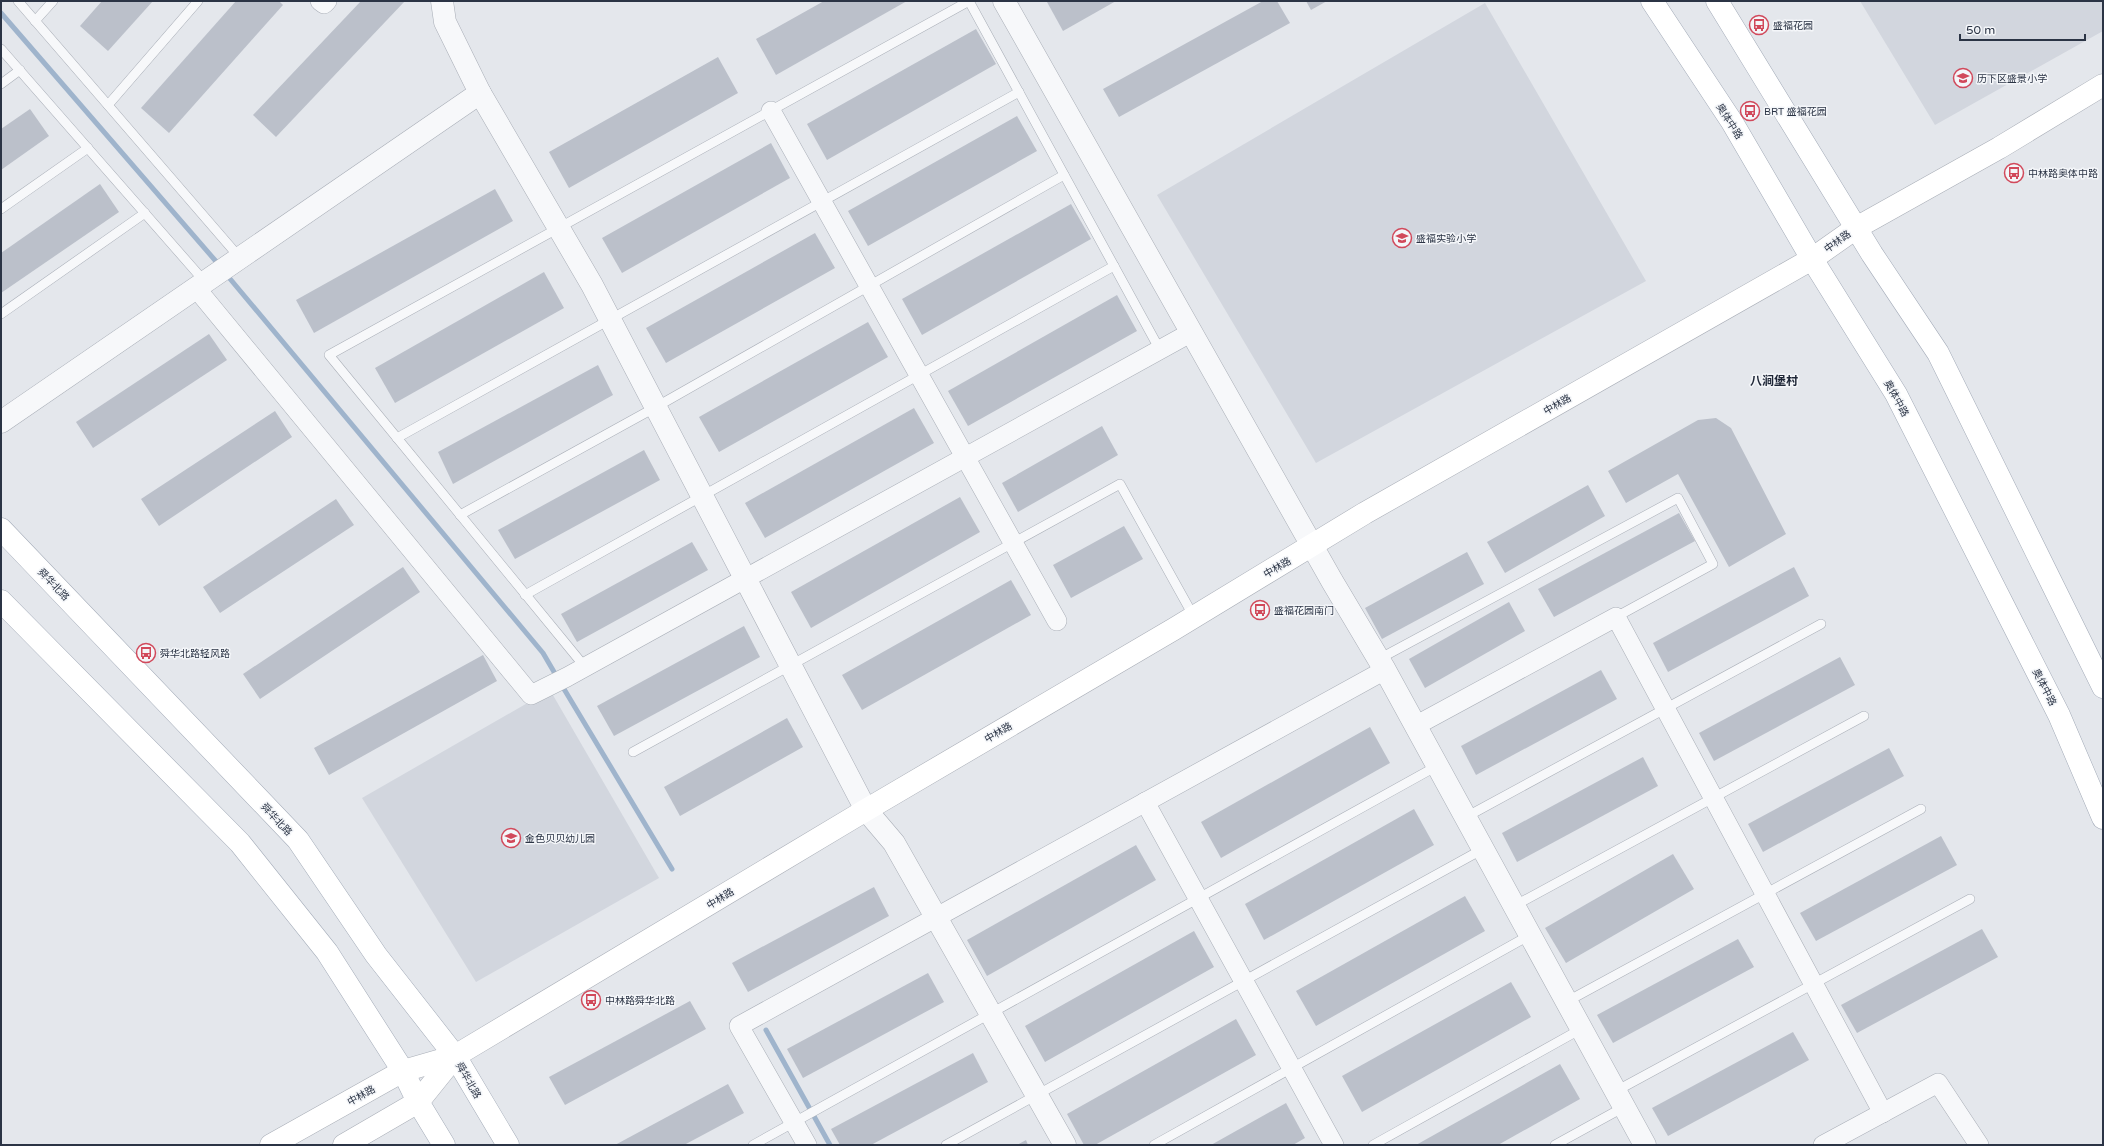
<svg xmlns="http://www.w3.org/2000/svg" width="2104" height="1146" font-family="'Varela Round','Noto Sans SC',sans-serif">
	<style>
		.built { fill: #d2d6de }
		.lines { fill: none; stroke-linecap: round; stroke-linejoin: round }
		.stream { stroke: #9fb4cc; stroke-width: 5 }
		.building { fill: #bbc0ca }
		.service-casing { stroke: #a9aeb7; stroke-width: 10 }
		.minor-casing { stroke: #a9aeb7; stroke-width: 20 }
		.tertiary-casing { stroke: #a9aeb7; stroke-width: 23 }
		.secondary-casing { stroke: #a9aeb7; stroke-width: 23 }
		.primary-casing { stroke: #a3abb8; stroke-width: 23 }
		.service { stroke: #f7f8fa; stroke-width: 9 }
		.minor { stroke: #f7f8fa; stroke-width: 19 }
		.tertiary { stroke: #f7f8fa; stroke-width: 22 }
		.secondary { stroke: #fff; stroke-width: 22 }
		.primary { stroke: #fff; stroke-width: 22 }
		.labels { text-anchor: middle; stroke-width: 3; stroke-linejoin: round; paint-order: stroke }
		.poi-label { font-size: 10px; fill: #2b3445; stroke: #f4f6f9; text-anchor: start }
		.street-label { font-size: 10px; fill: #2b3445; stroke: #f4f6f9 }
		.quarter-label { font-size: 12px; font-weight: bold; fill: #1d2536; stroke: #f4f6f9 }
	</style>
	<rect width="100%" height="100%" fill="#e4e7ec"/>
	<g class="built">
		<path d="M1860,1H2103V31L1935,125Z"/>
		<path d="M1485,3L1646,281L1316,463L1157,195Z"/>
		<path d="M550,690L659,878L476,982L362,798Z"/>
	</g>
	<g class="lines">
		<g class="stream">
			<path d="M1,13L220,266"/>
			<path d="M226,274L543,653L557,677"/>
			<path d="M561,684L672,869"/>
			<path d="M766,1030L830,1145"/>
		</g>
	</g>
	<g class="building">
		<path d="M102,1H153L108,51L80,26Z"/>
		<path d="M236,1H279L283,5L169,133L141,108Z"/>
		<path d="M361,1H405L276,137L253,115Z"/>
		<path d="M824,1H907L776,75L756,39Z"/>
		<path d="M1050,1H1116L1063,31L1047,2Z"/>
		<path d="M1263,1H1277L1290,23L1119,117L1103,89Z"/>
		<path d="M1306,1H1327L1311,10Z"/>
		<path d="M976,29L996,64L827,160L807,124Z"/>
		<path d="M718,57L738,93L569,188L549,152Z"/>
		<path d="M30,109L49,136L1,170V129Z"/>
		<path d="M1017,116L1037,151L868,246L848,211Z"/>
		<path d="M771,143L790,178L622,273L602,238Z"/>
		<path d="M100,184L119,212L1,293V253Z"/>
		<path d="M495,189L513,221L314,333L296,300Z"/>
		<path d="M1071,204L1091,239L922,335L902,299Z"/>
		<path d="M815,233L835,268L666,363L646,328Z"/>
		<path d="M544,272L564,308L395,403L375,368Z"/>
		<path d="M1117,295L1137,331L968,426L948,391Z"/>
		<path d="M868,322L888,357L719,452L699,417Z"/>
		<path d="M209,334L227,360L93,448L76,422Z"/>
		<path d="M598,365L613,395L453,484L438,452Z"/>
		<path d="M914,408L934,443L765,538L745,503Z"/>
		<path d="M275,411L292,437L159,526L141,499Z"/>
		<path d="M1716,418L1731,428L1786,534L1729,567L1678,474L1626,503L1608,471L1698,420Z"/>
		<path d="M1102,426L1118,455L1018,512L1002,483Z"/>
		<path d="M644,450L660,480L515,559L498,530Z"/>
		<path d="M1588,485L1605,516L1505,573L1487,542Z"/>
		<path d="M960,497L980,532L811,628L791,592Z"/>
		<path d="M336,499L354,525L220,613L203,587Z"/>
		<path d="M1679,513L1695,541L1554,617L1538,589Z"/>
		<path d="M1124,526L1143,559L1071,598L1053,565Z"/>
		<path d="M692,542L708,570L577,642L561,614Z"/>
		<path d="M1467,552L1484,584L1382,639L1365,608Z"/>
		<path d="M403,567L420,592L260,699L243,674Z"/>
		<path d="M1794,567L1809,596L1668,672L1653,643Z"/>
		<path d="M1011,580L1031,615L862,710L842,675Z"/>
		<path d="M1509,602L1525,631L1425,688L1409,659Z"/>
		<path d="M744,626L760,657L614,736L597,706Z"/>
		<path d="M483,655L497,681L329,775L314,748Z"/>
		<path d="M1840,657L1855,685L1714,761L1699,733Z"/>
		<path d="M1601,670L1617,699L1476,775L1461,746Z"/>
		<path d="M787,718L803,747L680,816L664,787Z"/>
		<path d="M1370,727L1390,763L1221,858L1201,822Z"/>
		<path d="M1889,748L1904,776L1763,852L1748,824Z"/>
		<path d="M1643,757L1658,786L1517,862L1502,833Z"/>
		<path d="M1414,809L1434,845L1264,940L1245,904Z"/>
		<path d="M1941,836L1957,865L1816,941L1800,913Z"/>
		<path d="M1136,845L1156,880L987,976L967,940Z"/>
		<path d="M1673,854L1694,889L1566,963L1545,928Z"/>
		<path d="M874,887L889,916L748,992L732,963Z"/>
		<path d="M1465,896L1485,931L1316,1026L1296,991Z"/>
		<path d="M1982,929L1998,957L1857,1033L1841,1005Z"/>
		<path d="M1194,931L1214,967L1045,1062L1025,1026Z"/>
		<path d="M1738,939L1754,967L1613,1043L1597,1015Z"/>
		<path d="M928,973L944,1002L803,1078L787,1049Z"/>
		<path d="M1511,982L1531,1017L1362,1112L1342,1076Z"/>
		<path d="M690,1001L706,1029L565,1105L549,1077Z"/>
		<path d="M1236,1019L1256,1055L1095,1145H1084L1067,1114Z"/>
		<path d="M1793,1032L1809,1060L1668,1136L1652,1108Z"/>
		<path d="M973,1053L988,1082L871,1145H840L831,1129Z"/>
		<path d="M1560,1064L1580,1099L1498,1145H1416Z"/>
		<path d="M728,1084L744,1113L684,1145H615Z"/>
		<path d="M1286,1103L1305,1138L1293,1145H1211Z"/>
		<path d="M1026,1140L1028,1145H1017Z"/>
	</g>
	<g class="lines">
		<defs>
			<g id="service">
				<path d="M18,1L240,258"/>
				<path d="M35,21L53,1"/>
				<path d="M1,49L205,282"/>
				<path d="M1,84L20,70"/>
				<path d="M108,105L198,1"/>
				<path d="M1,209L88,148"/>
				<path d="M1,314L145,213"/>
				<path d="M397,438L1019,92"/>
				<path d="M460,515L656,407L1064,175"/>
				<path d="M525,595L1114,266"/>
				<path d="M1379,659L1678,498L1713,564L1616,617"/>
				<path d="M585,667L329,355L969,1L1160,350"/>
				<path d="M633,752L1120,484L1194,617"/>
				<path d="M1466,817L1821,624"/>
				<path d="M1514,906L1864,716"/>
				<path d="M1566,1002L1921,809"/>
				<path d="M1616,1091L1970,899"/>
				<path d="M753,1145L1437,766"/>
				<path d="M946,1145L1483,849"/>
				<path d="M1154,1145L1530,935"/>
				<path d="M1373,1145L1581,1029"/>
				<path d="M1555,1145L1624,1107"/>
			</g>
			<g id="minor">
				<path d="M320,1L324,4L327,1"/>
				<path d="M771,111L1057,621"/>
				<path d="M196,288L531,695L567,677L1192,332"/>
				<path d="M1415,726L1616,617L1883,1113"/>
				<path d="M1145,802L1334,1145"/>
				<path d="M807,1145L739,1026L1385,670"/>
				<path d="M1823,1145L1938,1083L1979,1145"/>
			</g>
			<g id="tertiary">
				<path d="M442,1L445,22L480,93L592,285L866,810L894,843L1065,1145"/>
				<path d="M1004,1L1332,581L1385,670L1645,1145"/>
				<path d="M1,422L480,93"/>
			</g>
			<g id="secondary">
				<path d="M271,1145L403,1071L455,1056L866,810L1174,629L1365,513L1812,259L1856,228L1999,148L2103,85"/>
				<path d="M344,1145L418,1102L455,1056"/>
			</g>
			<g id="primary">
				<path d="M1652,1L1732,122L1812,259L1896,394L2059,715L2103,818"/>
				<path d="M1717,1L1872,254L1938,353L2103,687"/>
				<path d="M1,529L298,840L376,955L455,1056L508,1145"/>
				<path d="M1,601L240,843L327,952L403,1071L418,1102L444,1145"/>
			</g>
		</defs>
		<use href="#service" class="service-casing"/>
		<use href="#minor" class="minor-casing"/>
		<use href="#tertiary" class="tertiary-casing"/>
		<use href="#secondary" class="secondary-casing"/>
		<use href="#primary" class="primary-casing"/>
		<use href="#service" class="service"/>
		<use href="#minor" class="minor"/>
		<use href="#tertiary" class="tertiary"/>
		<use href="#secondary" class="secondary"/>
		<use href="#primary" class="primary"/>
	</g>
	<defs>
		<symbol id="bus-ring" viewBox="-11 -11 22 22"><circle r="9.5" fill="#f4f6f9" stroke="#d1495b" stroke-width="1.5"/><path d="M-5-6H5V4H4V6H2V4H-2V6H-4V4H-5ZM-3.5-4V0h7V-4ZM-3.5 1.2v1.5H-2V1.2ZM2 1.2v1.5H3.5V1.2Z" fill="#d1495b"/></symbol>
		<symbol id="school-ring" viewBox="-11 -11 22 22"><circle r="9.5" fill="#f4f6f9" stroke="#d1495b" stroke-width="1.5"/><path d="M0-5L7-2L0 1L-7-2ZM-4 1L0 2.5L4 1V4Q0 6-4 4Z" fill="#d1495b"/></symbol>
	</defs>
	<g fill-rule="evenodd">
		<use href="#bus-ring" x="1748" y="14" width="22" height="22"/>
		<use href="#school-ring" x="1952" y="67" width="22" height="22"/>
		<use href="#bus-ring" x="1739" y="100" width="22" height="22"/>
		<use href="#bus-ring" x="2003" y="162" width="22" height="22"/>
		<use href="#school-ring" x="1391" y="227" width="22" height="22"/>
		<use href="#bus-ring" x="1249" y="599" width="22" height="22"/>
		<use href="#bus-ring" x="135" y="642" width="22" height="22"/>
		<use href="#school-ring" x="500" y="827" width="22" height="22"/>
		<use href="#bus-ring" x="580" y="989" width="22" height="22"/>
	</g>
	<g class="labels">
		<g class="poi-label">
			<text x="1773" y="29">盛福花园</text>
			<text x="1977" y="82">历下区盛景小学</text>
			<text x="1764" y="115">BRT 盛福花园</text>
			<text x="2028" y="177">中林路奥体中路</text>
			<text x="1416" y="242">盛福实验小学</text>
			<text x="1274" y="614">盛福花园南门</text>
			<text x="160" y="657">舜华北路轻风路</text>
			<text x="525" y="842">金色贝贝幼儿园</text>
			<text x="605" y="1004">中林路舜华北路</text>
		</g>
		<g class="street-label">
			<text transform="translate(1730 121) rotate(58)" y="4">奥体中路</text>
			<text transform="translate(1837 241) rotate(-36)" y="4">中林路</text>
			<text transform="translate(1897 398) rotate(61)" y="4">奥体中路</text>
			<text transform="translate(1557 404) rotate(-30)" y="4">中林路</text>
			<text transform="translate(1277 567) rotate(-30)" y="4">中林路</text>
			<text transform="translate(54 584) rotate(46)" y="4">舜华北路</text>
			<text transform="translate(2045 687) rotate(63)" y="4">奥体中路</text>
			<text transform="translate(998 732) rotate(-30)" y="4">中林路</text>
			<text transform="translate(277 819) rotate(47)" y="4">舜华北路</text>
			<text transform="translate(720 898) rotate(-31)" y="4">中林路</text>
			<text transform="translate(469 1080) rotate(60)" y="4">舜华北路</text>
			<text transform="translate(361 1095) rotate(-29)" y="4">中林路</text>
		</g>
		<g class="quarter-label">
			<text x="1774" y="385">八涧堡村</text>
		</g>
	</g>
	<rect width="2104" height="1146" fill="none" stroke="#2b3445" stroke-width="4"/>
	<path d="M1960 34v6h125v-6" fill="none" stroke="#2b3445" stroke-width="2"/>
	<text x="1966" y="34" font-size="12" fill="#2b3445" stroke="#f4f6f9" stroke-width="3" paint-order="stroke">50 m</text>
</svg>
